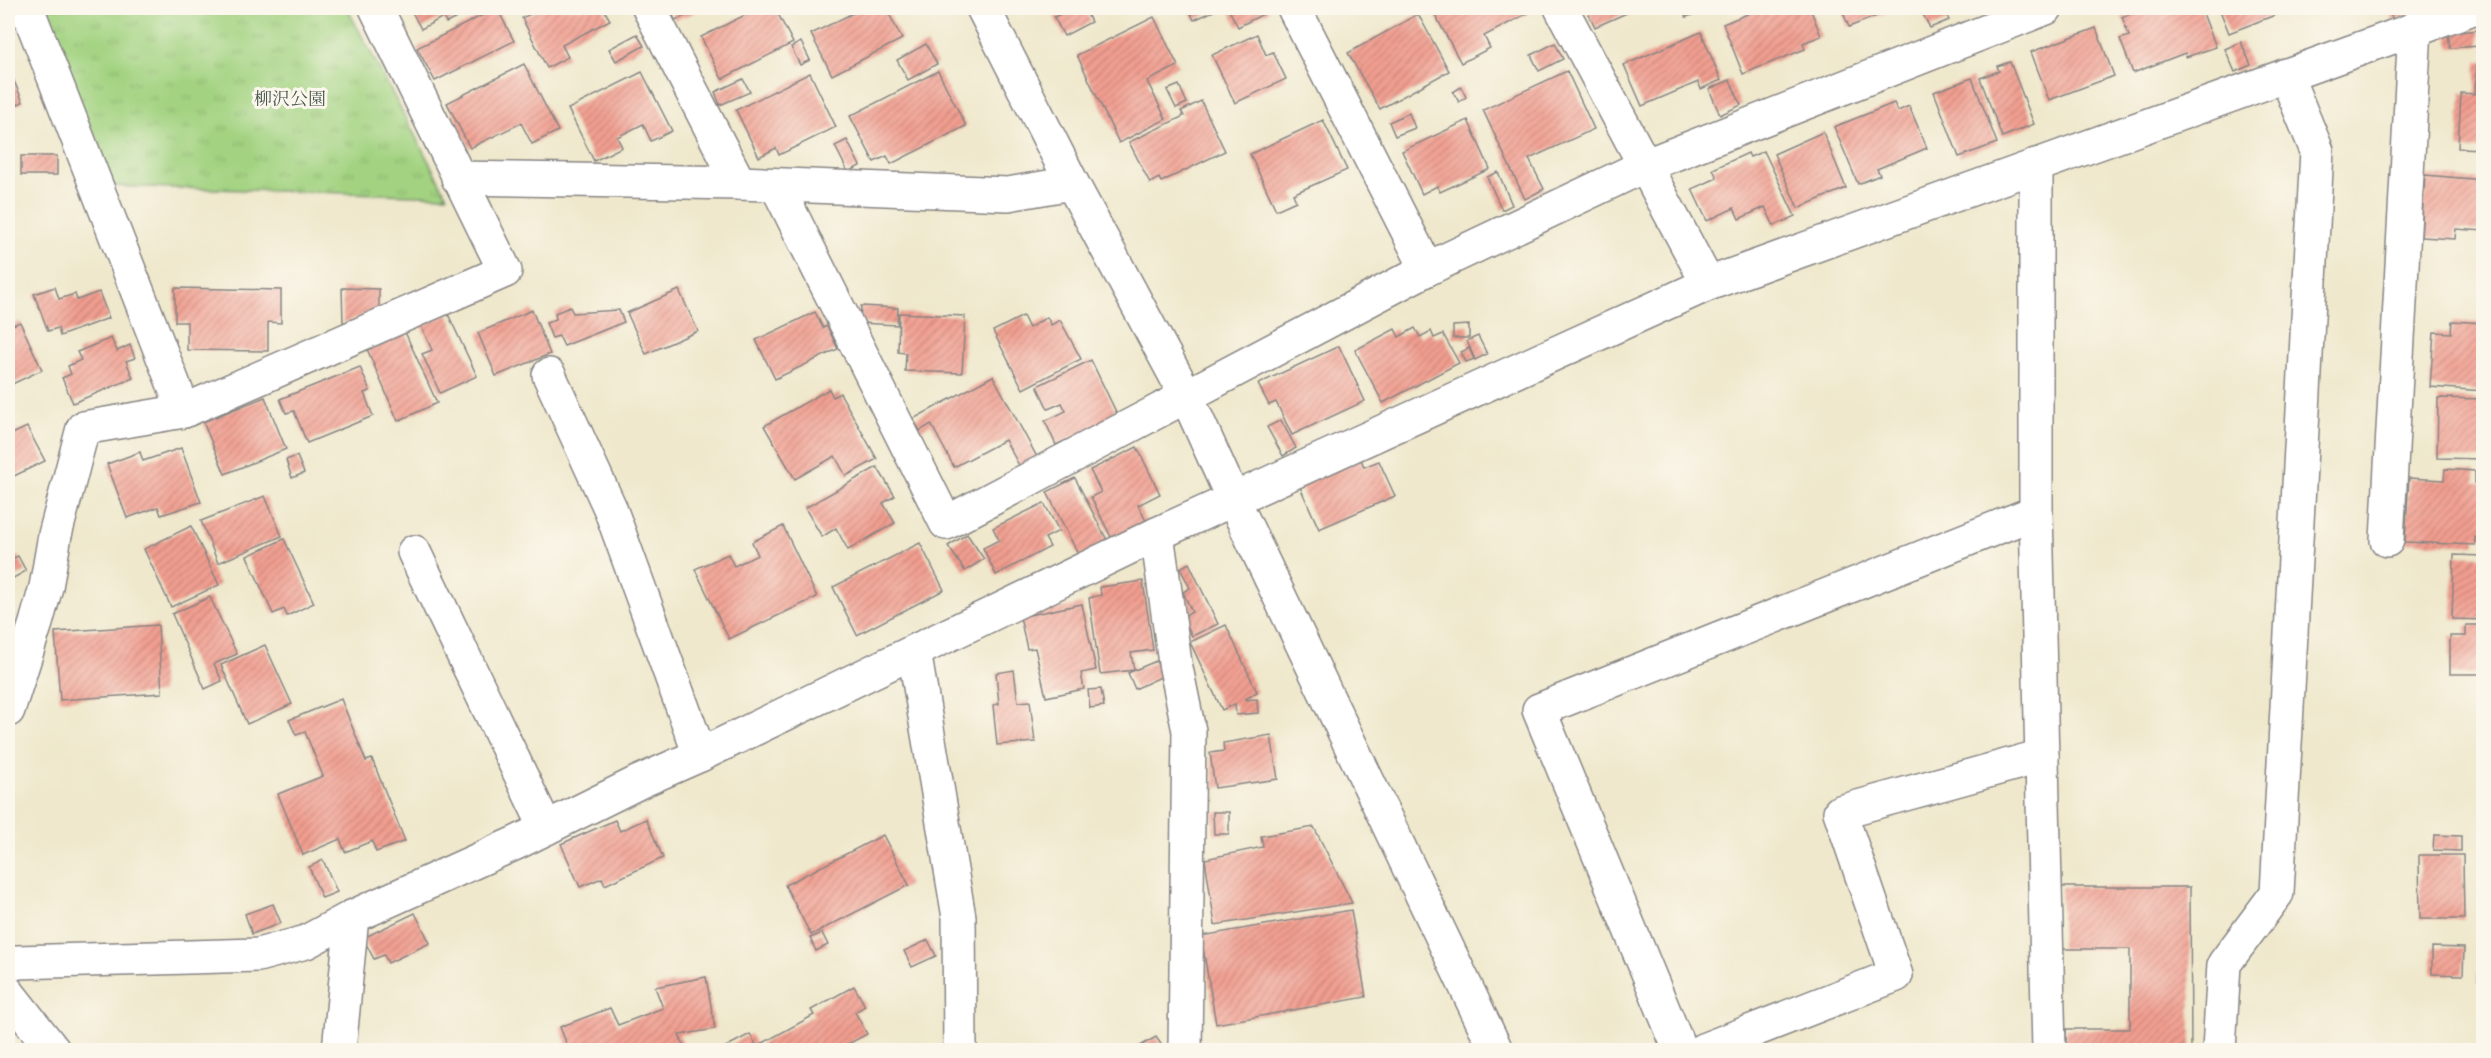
<svg xmlns="http://www.w3.org/2000/svg" width="2491" height="1058" font-family="'Sorts Mill Goudy','Noto Serif JP',serif">
	<style>
		.grass { fill: url(#grass-tufts); stroke: #627a5e; stroke-width: 1.5 }
		.building { fill: url(#building-hatch) }
		.lines { fill: none; stroke-linecap: round; stroke-linejoin: round }
		.minor-casing { stroke: #888584; stroke-width: 36 }
		.minor { stroke: #fff; stroke-width: 33 }
		.labels { text-anchor: middle; stroke-width: 6; stroke-linejoin: round; paint-order: stroke }
		.park-label { font-size: 18px; fill: #495750; stroke: #fbf7ec }
	</style>
	<defs>
		<pattern id="grass-tufts" width="24" height="20" patternUnits="userSpaceOnUse" patternTransform="scale(1.5)"><rect width="24" height="20" fill="#a3d381"/><path d="M3 7l-1-3M5 7V3M7 7l1-3M15 17l-1-3M17 17v-4M19 17l1-3" fill="none" stroke="#8cb570"/></pattern>
		<pattern id="building-hatch" width="6" height="6" patternUnits="userSpaceOnUse" patternTransform="scale(1.5)"><rect width="6" height="6" fill="#f29f90"/><path d="M-1 1l2-2M0 6l6-6M5 7l2-2" fill="none" stroke="#c48177"/></pattern>
	</defs>
	<rect width="100%" height="100%" fill="#fbf7ec"/>
	<filter id="ink" filterUnits="userSpaceOnUse"><feTurbulence type="fractalNoise" baseFrequency=".0167" numOctaves="2"/><feDisplacementMap in="SourceGraphic" scale="12" xChannelSelector="R" yChannelSelector="G"/><feConvolveMatrix kernelMatrix="1 2 1 2 8 2 1 2 1" color-interpolation-filters="sRGB"/></filter>
	<filter id="wash" filterUnits="userSpaceOnUse"><feTurbulence type="fractalNoise" baseFrequency=".008" numOctaves="4" result="noise"/><feDisplacementMap in="SourceGraphic" scale="24" xChannelSelector="R" yChannelSelector="G"/><feGaussianBlur stdDeviation="1.35" result="paint"/><feColorMatrix in="noise" values="0 0 0 0 0 0 0 0 0 0 0 0 0 0 0 0 0 1.4 0 .05"/><feComposite in="paint" operator="in"/></filter>
	<g filter="url(#wash)">
		<rect width="100%" height="100%" fill="#efe8cc"/>
		<path class="grass" d="M35,8H347L447,196L108,186Z"/>
		<g id="blocks">
			<g class="building">
				<path d="M410,8H478L446,23L443,17L421,29Z"/>
				<path d="M497,8L514,41L435,81L417,48Z"/>
				<path d="M542,8H603L610,20L562,45L568,57L547,68L522,18Z"/>
				<path d="M670,8H705L675,20Z"/>
				<path d="M759,8H775L793,43L722,79L701,37Z"/>
				<path d="M863,8H886L902,39L832,75L811,34Z"/>
				<path d="M1072,8H1084L1091,22L1064,36L1054,17Z"/>
				<path d="M1188,8H1220L1194,20Z"/>
				<path d="M1228,8H1267L1269,11L1238,27Z"/>
				<path d="M1434,8H1530L1532,11L1484,36L1490,48L1461,63L1432,9Z"/>
				<path d="M1586,8H1638L1595,27Z"/>
				<path d="M1682,8H1701L1702,12L1686,17Z"/>
				<path d="M1762,8H1810L1821,36L1803,43L1805,49L1743,74L1723,24Z"/>
				<path d="M1841,8H1897L1849,27Z"/>
				<path d="M1920,8H1943L1949,20L1930,28Z"/>
				<path d="M2146,8H2201L2216,47L2186,57L2185,53L2133,73L2120,39L2129,36L2122,17Z"/>
				<path d="M2219,8H2293L2229,33Z"/>
				<path d="M2388,8H2417L2419,12L2393,20Z"/>
				<path d="M1418,14L1449,71L1380,109L1348,53Z"/>
				<path d="M1154,17L1178,66L1147,81L1166,119L1119,143L1077,55Z"/>
				<path d="M2096,28L2114,76L2049,100L2031,52Z"/>
				<path d="M2479,30L2480,46L2450,48L2448,33Z"/>
				<path d="M1701,32L1721,80L1701,89L1698,82L1642,106L1624,65Z"/>
				<path d="M637,34L644,46L616,61L609,49Z"/>
				<path d="M1257,34L1266,55L1273,52L1286,79L1235,103L1212,55Z"/>
				<path d="M801,42L810,60L800,65L791,47Z"/>
				<path d="M2241,42L2251,65L2235,72L2225,49Z"/>
				<path d="M1555,43L1563,59L1539,71L1531,55Z"/>
				<path d="M926,44L937,64L908,80L897,60Z"/>
				<path d="M2477,61H2484V149L2458,148L2461,93L2475,94Z"/>
				<path d="M2010,62L2034,124L2002,137L1980,78L1999,71L1997,66Z"/>
				<path d="M524,64L558,131L532,144L521,123L470,148L447,103Z"/>
				<path d="M8,67L23,102L8,109Z"/>
				<path d="M938,71L966,126L891,164L887,156L874,162L850,116Z"/>
				<path d="M1567,71L1594,129L1529,159L1544,189L1525,199L1483,110Z"/>
				<path d="M642,72L672,131L651,141L643,124L617,137L622,147L594,161L568,109Z"/>
				<path d="M810,73L836,127L779,155L776,148L759,157L736,110Z"/>
				<path d="M1972,78L1997,143L1959,157L1934,92Z"/>
				<path d="M743,79L750,92L720,105L715,92Z"/>
				<path d="M1730,80L1741,105L1720,115L1709,89Z"/>
				<path d="M1179,85L1187,103L1176,108L1167,90Z"/>
				<path d="M1461,87L1466,97L1459,102L1453,92Z"/>
				<path d="M1201,101L1225,151L1161,182L1159,178L1150,183L1129,142L1184,116L1181,111Z"/>
				<path d="M1894,103L1898,111L1909,106L1927,148L1877,169L1880,175L1858,184L1834,127Z"/>
				<path d="M1409,113L1415,128L1395,136L1389,122Z"/>
				<path d="M1323,120L1347,170L1293,194L1296,201L1276,210L1250,154Z"/>
				<path d="M1468,120L1490,169L1440,192L1437,186L1422,194L1402,151Z"/>
				<path d="M1823,132L1846,188L1798,208L1774,154Z"/>
				<path d="M847,140L860,166L848,172L835,146Z"/>
				<path d="M1764,151L1795,216L1774,226L1765,207L1739,219L1734,208L1707,221L1692,189L1717,178L1713,169L1748,153L1750,157Z"/>
				<rect x="21" y="156" width="36" height="19"/>
				<path d="M1498,172L1512,205L1502,210L1487,177Z"/>
				<path d="M2425,175L2484,180V231L2456,229L2455,239L2421,237Z"/>
				<path d="M55,287L59,299L75,294L77,300L99,292L109,318L60,336L58,328L48,331L34,294Z"/>
				<path d="M175,288L281,290V323L268,322V351L187,350V322H175Z"/>
				<path d="M342,288L379,289V309L343,323Z"/>
				<path d="M679,290L698,331L646,354L627,313Z"/>
				<path d="M861,306L898,308L897,325L860,323Z"/>
				<path d="M570,307L573,313L619,310L624,322L564,346L559,336L552,338L546,323L556,319L555,313Z"/>
				<path d="M532,310L550,354L496,376L478,333Z"/>
				<path d="M815,312L823,328L827,326L838,349L775,379L756,340Z"/>
				<path d="M899,313L965,316L962,373L905,371L906,353L898,352Z"/>
				<path d="M448,314L477,376L440,393L422,354L432,350L421,326Z"/>
				<path d="M1023,316L1029,328L1047,317L1051,325L1060,320L1081,359L1023,389L993,331Z"/>
				<path d="M2452,321L2484,323V391L2430,387L2434,332L2451,333Z"/>
				<path d="M20,322L42,370L8,386V327Z"/>
				<path d="M1469,325V338H1453V326Z"/>
				<path d="M1415,328L1420,337L1431,331L1434,338L1443,334L1459,363L1383,403L1355,350L1395,329L1399,337Z"/>
				<path d="M405,332L437,403L398,421L367,349Z"/>
				<path d="M1478,336L1487,354L1475,360L1467,341Z"/>
				<path d="M111,338L117,351L130,345L135,358L126,361L133,378L73,403L62,378L71,374L68,366L81,360L77,352Z"/>
				<path d="M1339,346L1365,401L1292,435L1276,402L1269,405L1258,384Z"/>
				<path d="M1469,348L1474,359L1466,362L1461,352Z"/>
				<path d="M1091,360L1118,416L1056,445L1045,421L1066,411L1062,403L1048,409L1037,386Z"/>
				<path d="M360,367L370,391L364,393L373,416L307,443L294,411L286,413L280,399Z"/>
				<path d="M993,376L1037,457L1020,467L1005,440L954,467L931,424L920,431L913,419Z"/>
				<path d="M829,389L833,397L840,393L877,459L846,476L835,456L795,479L764,426Z"/>
				<path d="M265,397L286,449L225,474L203,422Z"/>
				<path d="M2438,398L2484,399V459L2437,458Z"/>
				<path d="M1281,420L1296,448L1283,456L1267,427Z"/>
				<path d="M27,427L45,461L8,479V436Z"/>
				<path d="M1137,447L1160,494L1138,505L1147,523L1112,539L1091,497L1101,492L1090,470Z"/>
				<path d="M181,448L201,502L161,515L158,507L127,518L107,464L140,452L143,461Z"/>
				<path d="M297,456L304,473L292,478L286,460Z"/>
				<path d="M1361,459L1364,467L1379,461L1395,496L1319,529L1299,485Z"/>
				<path d="M877,467L895,496L883,503L895,523L848,550L836,528L822,537L805,508Z"/>
				<path d="M2445,469L2475,471V483H2484V538L2475,537V545L2405,542L2409,478L2444,480Z"/>
				<path d="M1075,478L1108,542L1079,556L1047,492Z"/>
				<path d="M265,496L282,536L218,563L201,521Z"/>
				<path d="M1044,503L1059,531L1045,538L1050,547L996,575L983,548L999,540L993,528Z"/>
				<path d="M191,526L219,585L171,607L144,549Z"/>
				<path d="M783,526L817,597L729,639L695,569L728,554L734,566L758,555L752,542Z"/>
				<path d="M967,534L984,559L965,571L948,546Z"/>
				<path d="M284,539L314,603L287,616L284,609L273,614L247,556Z"/>
				<path d="M920,543L944,590L857,635L833,587Z"/>
				<path d="M2454,555L2484,556V620L2452,619Z"/>
				<path d="M18,556L26,571L8,581V561Z"/>
				<path d="M1189,563L1218,624L1192,636L1183,617L1192,612L1183,592L1190,588L1180,568Z"/>
				<path d="M1143,581L1153,650L1131,653L1134,670L1100,674L1089,598L1101,595L1100,587Z"/>
				<path d="M210,597L237,654L214,664L222,681L205,689L172,614Z"/>
				<path d="M1082,604L1096,670L1081,673L1084,689L1046,697L1035,648L1027,649L1020,617Z"/>
				<path d="M158,625L162,693L60,700L55,632Z"/>
				<path d="M1226,625L1257,692L1244,700L1257,699L1258,713L1236,715L1235,704L1222,710L1190,642Z"/>
				<path d="M2466,625H2484V674H2450V636H2466Z"/>
				<path d="M265,645L292,704L247,724L221,665Z"/>
				<path d="M1156,661L1163,676L1135,689L1128,673Z"/>
				<path d="M1014,670L1018,702L1030,701L1035,742L997,745L993,705L999,704L996,673Z"/>
				<path d="M1101,689L1104,706L1090,708L1088,690Z"/>
				<path d="M341,699L366,761L372,759L405,841L376,852L372,841L345,852L340,839L303,855L278,794L323,776L305,732L296,735L289,720Z"/>
				<path d="M1271,735L1278,779L1215,788L1210,753L1224,751L1223,743Z"/>
				<path d="M1213,812H1229V834H1214Z"/>
				<path d="M646,819L663,858L605,885L602,878L580,887L561,844L615,820L620,831Z"/>
				<path d="M1314,827L1352,903L1215,925L1205,859L1263,847L1261,836Z"/>
				<path d="M883,835L909,885L811,935L785,885Z"/>
				<path d="M2434,835L2461,836V851L2433,850Z"/>
				<path d="M2419,855H2463L2464,919H2420Z"/>
				<path d="M323,860L337,892L322,898L309,867Z"/>
				<path d="M2061,887H2190L2191,1050H2066V1029H2130V949H2061Z"/>
				<path d="M273,904L281,923L252,934L245,914Z"/>
				<path d="M1351,910L1366,997L1216,1024L1201,936Z"/>
				<path d="M415,913L430,943L388,963L384,955L374,959L363,938Z"/>
				<path d="M2482,931H2484V980H2478Z"/>
				<path d="M822,933L828,945L816,951L810,938Z"/>
				<path d="M928,940L936,956L912,967L904,951Z"/>
				<path d="M2432,947L2464,948L2463,975L2432,974Z"/>
				<path d="M706,977L715,1029L679,1035L686,1050H569L560,1027L610,1008L618,1025L663,1008L655,987Z"/>
				<path d="M854,986L865,1006L855,1012L867,1034L837,1050H765L761,1044L814,1015L811,1010Z"/>
				<path d="M750,1034L759,1050H720Z"/>
				<path d="M1156,1037L1165,1050H1133Z"/>
			</g>
		</g>
	</g>
	<g filter="url(#ink)">
		<use href="#blocks" fill-opacity="0" stroke="#888584" stroke-width="1.5"/>
		<g class="lines">
			<defs>
				<g id="minor">
					<path d="M27,8L184,411"/>
					<path d="M649,8L739,183"/>
					<path d="M983,8L1072,183L1187,397L1233,499L1496,1050"/>
					<path d="M1294,8L1427,269"/>
					<path d="M1561,8L1708,284"/>
					<path d="M2036,165V512L2049,1050"/>
					<path d="M458,178L739,183L1008,194L1072,183"/>
					<path d="M777,186L946,523L1427,269L1644,166L2046,8"/>
					<path d="M549,375L610,508L700,755"/>
					<path d="M1157,534L1175,663L1189,731L1185,1050"/>
					<path d="M2387,540L2415,28"/>
					<path d="M414,552L546,828"/>
					<path d="M914,651L959,917L960,1050"/>
					<path d="M8,710L36,623L46,587L55,535L83,428L184,411L505,271L376,8"/>
					<path d="M8,966L17,962L258,955L306,942L352,917L518,842L639,782L700,755L1157,534L1708,284L2473,8"/>
					<path d="M8,993L53,1050"/>
					<path d="M339,1050L352,917"/>
					<path d="M1680,1050L1539,710L2036,512"/>
					<path d="M1703,1050L1896,975L1840,812L2042,756"/>
					<path d="M2219,1050L2224,964L2277,893L2317,151L2286,75"/>
				</g>
			</defs>
			<use href="#minor" class="minor-casing"/>
			<use href="#minor" class="minor"/>
		</g>
	</g>
	<g class="labels">
		<g class="park-label">
			<text x="290" y="105">柳沢公園</text>
		</g>
	</g>
	<rect width="2491" height="1058" fill="none" stroke="#fbf7ec" stroke-width="30"/>
</svg>
